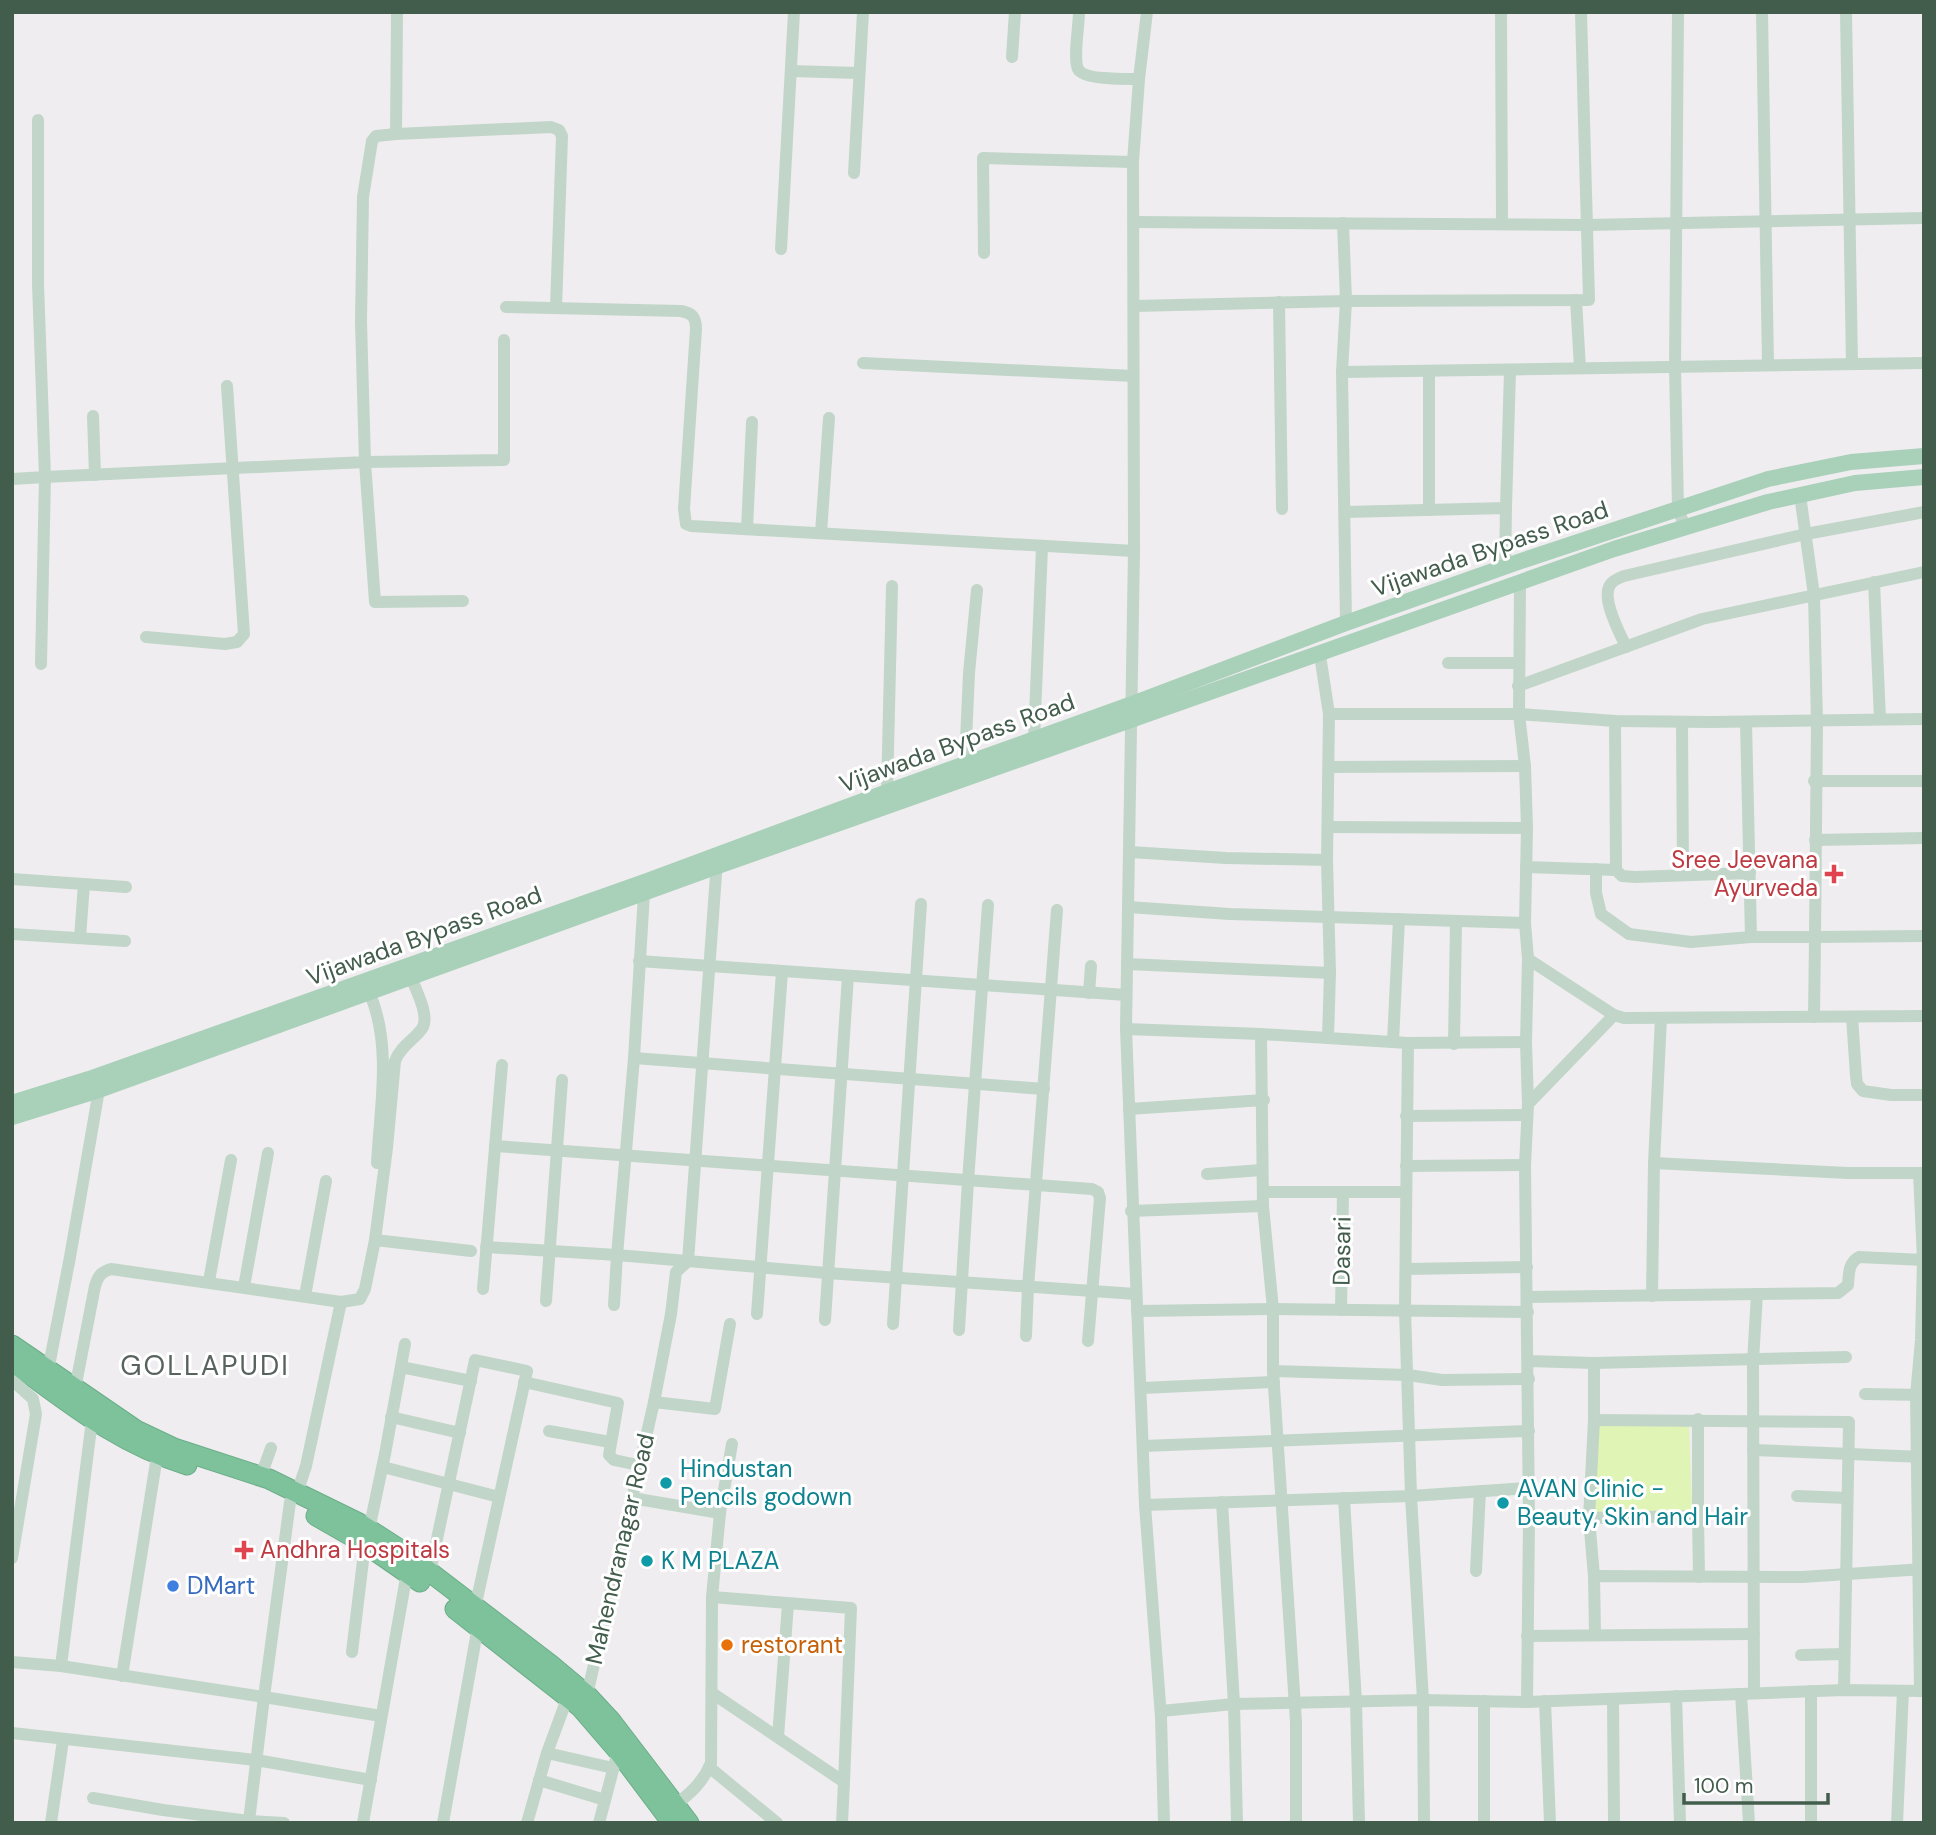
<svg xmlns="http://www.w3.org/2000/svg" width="1936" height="1835" font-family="'DM Sans',sans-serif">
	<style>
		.green { fill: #e0f4b5 }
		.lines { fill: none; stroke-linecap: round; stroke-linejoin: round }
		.highway-casing { stroke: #6aae88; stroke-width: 21 }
		.minor { stroke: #c1d6c9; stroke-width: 12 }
		.major { stroke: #a9d0b9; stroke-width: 16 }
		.highway { stroke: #7ec29c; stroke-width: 19 }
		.health-dot { fill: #e0444e; stroke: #fff; stroke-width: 2.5 }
		.culture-dot { fill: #0f9aa8; stroke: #fff; stroke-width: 2.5 }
		.shop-dot { fill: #3f7fe0; stroke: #fff; stroke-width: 2.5 }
		.food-dot { fill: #e8710a; stroke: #fff; stroke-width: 2.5 }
		.labels { text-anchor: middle; stroke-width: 6; stroke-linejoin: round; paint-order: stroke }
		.street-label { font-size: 24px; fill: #435d4d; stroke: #fff }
		.health-label { font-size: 24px; fill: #be3a42; stroke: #fff; text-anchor: end }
		.culture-label { font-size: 24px; fill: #0d838f; stroke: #fff; text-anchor: start }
		.shop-label { font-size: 24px; fill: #366cbe; stroke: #fff; text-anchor: start }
		.food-label { font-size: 24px; fill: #c56008; stroke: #fff; text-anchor: start }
		.quarter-label { font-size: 28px; letter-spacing: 2px; fill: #59635e; stroke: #fff }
	</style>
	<rect width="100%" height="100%" fill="#f0edf0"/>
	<path class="green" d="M1598,1423H1689L1692,1511L1594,1512Z"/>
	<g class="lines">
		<defs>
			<g id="highway">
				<path d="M12,1345L136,1430L174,1448L269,1479L359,1523L401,1550L550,1664L587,1695L612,1722L689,1823"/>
				<path d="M18,1366C74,1407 120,1444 187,1465"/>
				<path d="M316,1516L365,1544L420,1582"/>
				<path d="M455,1609L580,1707L618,1751L672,1823"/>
			</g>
		</defs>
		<use href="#highway" class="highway-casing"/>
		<g class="minor">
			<path d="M397,12L396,134L551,127L559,130L562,136L556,308"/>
			<path d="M1079,12C1079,26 1073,58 1078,69C1083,80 1127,79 1139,79"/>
			<path d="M1147,12L1139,79L1133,162L1134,551L1126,1029L1145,1505L1161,1717L1164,1823"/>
			<path d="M1501,12L1502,224"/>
			<path d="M1678,12L1675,367L1678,508L1685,528"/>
			<path d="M1762,12L1768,365"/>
			<path d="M1846,12L1852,364"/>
			<path d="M1012,57L1015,12"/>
			<path d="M791,71L858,73"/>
			<path d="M854,173L863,12"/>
			<path d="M1134,222L1587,225L1924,218"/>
			<path d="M1343,223L1346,301L1342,372L1346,623"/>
			<path d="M781,249L794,12"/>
			<path d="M984,253L983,158L1133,162"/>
			<path d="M1576,300L1580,368"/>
			<path d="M1279,302L1282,509"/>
			<path d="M1134,306L1346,301L1589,300L1581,12"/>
			<path d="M506,307L681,311C692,313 696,317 696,329L684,509L686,524L691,526L1134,551"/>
			<path d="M863,363L1133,376"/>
			<path d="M1342,372L1924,363"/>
			<path d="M93,416L95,475"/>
			<path d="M12,479L45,477L38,284V120"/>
			<path d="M1800,495L1814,595L1817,722L1815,937L1924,936"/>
			<path d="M1506,508L1510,370"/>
			<path d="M1429,510V371"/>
			<path d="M1345,512L1506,508L1505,568"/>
			<path d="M747,529L752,422"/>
			<path d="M821,533L829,418"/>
			<path d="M1874,582L1880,719"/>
			<path d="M1520,583L1519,714L1525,766L1527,828L1525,923L1528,959L1526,1042L1528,1104L1525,1165L1529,1519L1527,1702"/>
			<path d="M463,601L375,602L365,462L504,460V340"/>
			<path d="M146,637L225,644L237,642L244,634L227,386"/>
			<path d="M1626,647C1620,633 1601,599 1610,585C1613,580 1619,578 1624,576L1806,534L1924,512"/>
			<path d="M1320,655L1329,714L1327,860L1330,973L1328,1038L1408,1043L1526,1042"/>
			<path d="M1448,663H1518"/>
			<path d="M41,664L45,477L365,462L361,322L363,197L372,141L376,136L396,134"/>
			<path d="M1518,686L1702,619L1924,572"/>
			<path d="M1329,714H1519L1615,721L1712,722L1924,719"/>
			<path d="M1682,722L1683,875"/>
			<path d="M1746,722L1751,937"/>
			<path d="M1034,739L1042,547"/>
			<path d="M965,763L969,673L977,590"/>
			<path d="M1329,767L1525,766"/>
			<path d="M1814,781H1924"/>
			<path d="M887,792L892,586"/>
			<path d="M1328,827L1527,828"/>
			<path d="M1815,840L1924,838"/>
			<path d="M1130,852L1226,858L1327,860"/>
			<path d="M1526,867L1616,870L1615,721"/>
			<path d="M1596,869V893L1601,914L1629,934L1691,942L1751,937H1815L1814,1017"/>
			<path d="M1616,870L1622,876L1635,877L1750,873"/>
			<path d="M12,879L126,887"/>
			<path d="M644,894L634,1058L617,1255L827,1273L1136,1294"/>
			<path d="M1128,907L1230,914L1525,923"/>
			<path d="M12,934L125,941"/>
			<path d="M80,938L84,884"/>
			<path d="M1528,959L1614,1015L1624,1018L1924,1016"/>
			<path d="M639,961L1126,995"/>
			<path d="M1127,964L1330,973"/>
			<path d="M1089,993L1091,966"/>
			<path d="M370,994C392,1046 380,1107 377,1163"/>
			<path d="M1852,1017L1856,1075L1857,1084L1863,1091L1891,1095H1924"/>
			<path d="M1126,1029L1261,1034"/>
			<path d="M1393,1042L1399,919"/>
			<path d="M1408,1043L1405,1310L1411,1496L1423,1700L1424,1823"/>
			<path d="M1454,1044L1456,921"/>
			<path d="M634,1058L1044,1089"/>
			<path d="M1528,1104L1614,1015"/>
			<path d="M1129,1109L1264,1100"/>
			<path d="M1406,1116L1527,1115"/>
			<path d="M495,1146L1092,1189L1098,1192L1100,1198L1088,1341"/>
			<path d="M1654,1163L1848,1173H1924"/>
			<path d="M1406,1166L1525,1165"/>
			<path d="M1919,1173L1923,1260L1921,1340L1916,1395L1920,1691"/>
			<path d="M1207,1174L1262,1170"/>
			<path d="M1263,1192H1406"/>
			<path d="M1131,1211L1263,1206"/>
			<path d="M375,1240L387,1148L395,1061C401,1045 416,1039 423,1027C429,1014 416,991 412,979"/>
			<path d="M486,1247L617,1255L614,1305"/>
			<path d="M1406,1269L1527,1267"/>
			<path d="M209,1281L231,1160"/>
			<path d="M244,1287L268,1153"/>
			<path d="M483,1289L502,1065"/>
			<path d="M305,1296L326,1181"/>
			<path d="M1652,1296L1654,1163L1661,1018"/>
			<path d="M1528,1297L1838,1293L1848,1285C1849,1274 1848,1263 1859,1257L1924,1260"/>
			<path d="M546,1301L562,1080"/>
			<path d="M1341,1310L1343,1192"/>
			<path d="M1137,1311L1273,1309L1528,1312"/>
			<path d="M757,1314L782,972"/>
			<path d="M825,1320L848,976"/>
			<path d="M893,1324L921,904"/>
			<path d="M959,1330L968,1181L988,905"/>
			<path d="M1026,1336L1028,1287L1057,910"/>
			<path d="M1528,1361L1594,1363L1846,1357"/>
			<path d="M1594,1363V1420L1589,1518L1594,1576"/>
			<path d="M401,1367L471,1381"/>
			<path d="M48,1371L70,1257L99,1090"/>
			<path d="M1273,1371L1408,1375L1442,1380L1529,1379"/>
			<path d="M12,1380L33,1399L36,1414L12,1558"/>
			<path d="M524,1382L618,1403L609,1455L614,1460L638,1465"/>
			<path d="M1142,1388L1274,1382"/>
			<path d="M75,1389L95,1286C98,1276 101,1272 111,1269L341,1302L360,1299L365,1289L375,1240L471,1251"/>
			<path d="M1865,1394L1924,1395"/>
			<path d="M654,1402L715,1409L730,1324"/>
			<path d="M391,1417L460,1433"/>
			<path d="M92,1420L61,1666L264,1697L290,1502"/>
			<path d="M1594,1420L1849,1422L1844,1690"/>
			<path d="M549,1431L610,1442"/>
			<path d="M1143,1446L1529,1431"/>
			<path d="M1753,1450L1923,1457"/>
			<path d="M383,1467L499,1497"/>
			<path d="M261,1476L271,1448"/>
			<path d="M297,1493L306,1466L341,1302"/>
			<path d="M1797,1496L1847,1498"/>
			<path d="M632,1498L720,1513"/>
			<path d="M1344,1498L1356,1702L1359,1823"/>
			<path d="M1222,1502L1234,1704L1237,1823"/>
			<path d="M1145,1505L1411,1496L1528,1488"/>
			<path d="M1698,1516L1699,1577"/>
			<path d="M1529,1519L1698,1516V1419"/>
			<path d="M369,1530L385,1454L405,1344"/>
			<path d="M1476,1571L1480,1491"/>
			<path d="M430,1572L475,1360L527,1371L475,1608"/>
			<path d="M1595,1635L1594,1576L1802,1577L1924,1569"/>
			<path d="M1527,1636L1754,1634"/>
			<path d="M352,1652L365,1544"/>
			<path d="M1801,1655L1844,1654"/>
			<path d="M12,1662L61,1666"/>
			<path d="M122,1676L157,1456"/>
			<path d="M1811,1691V1823"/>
			<path d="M712,1693L844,1782L851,1608L712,1597"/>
			<path d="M1754,1693L1753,1361L1757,1294"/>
			<path d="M1741,1694L1749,1823"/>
			<path d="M587,1695L654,1402L671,1314L676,1272L688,1261L717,861"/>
			<path d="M1676,1696L1680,1823"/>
			<path d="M1613,1699L1614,1823"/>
			<path d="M1484,1701V1823"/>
			<path d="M1545,1701L1550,1823"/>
			<path d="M1161,1711L1234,1704L1423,1700L1527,1702L1844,1690L1924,1691"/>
			<path d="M12,1733L256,1760L371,1780"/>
			<path d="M778,1737L788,1604"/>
			<path d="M547,1753L613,1768"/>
			<path d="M709,1767L777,1823"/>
			<path d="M539,1780L605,1800"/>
			<path d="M93,1798L163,1810L249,1821"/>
			<path d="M675,1805C691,1793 703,1782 711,1763L712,1597L720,1513L732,1444"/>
			<path d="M51,1823L63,1740"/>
			<path d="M284,1823L249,1821L264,1697L381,1716"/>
			<path d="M363,1823L407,1572"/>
			<path d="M443,1823L478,1626"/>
			<path d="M527,1823L547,1753L568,1696"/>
			<path d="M599,1823L618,1751"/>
			<path d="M842,1823L844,1782"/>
			<path d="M1296,1823V1722L1273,1371V1309L1263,1206L1261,1034L1328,1038"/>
			<path d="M1897,1823L1903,1691"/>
		</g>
		<g class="major">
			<path d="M12,1103L89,1079L647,881L887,792L1132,704L1346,623L1521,561L1768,479L1851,462L1924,456"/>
			<path d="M12,1117L99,1090L718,866L1614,549L1768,502L1855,483L1924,477"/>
		</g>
		<use href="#highway" class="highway"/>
	</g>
	<g class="health-dot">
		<path d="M1830.5 863.5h7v7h7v7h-7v7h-7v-7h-7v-7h7z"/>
		<path d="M240.5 1539.5h7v7h7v7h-7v7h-7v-7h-7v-7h7z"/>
	</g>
	<g class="culture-dot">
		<circle cx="666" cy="1483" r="7"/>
		<circle cx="1503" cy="1503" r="7"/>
		<circle cx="647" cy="1561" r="7"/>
	</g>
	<circle class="shop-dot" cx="173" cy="1586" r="7"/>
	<circle class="food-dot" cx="727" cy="1645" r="7"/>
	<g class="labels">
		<g class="street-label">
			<text transform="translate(1490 549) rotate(-19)" y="8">Vijawada Bypass Road</text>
			<text transform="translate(957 743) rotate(-20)" y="8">Vijawada Bypass Road</text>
			<text transform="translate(424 936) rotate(-20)" y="8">Vijawada Bypass Road</text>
			<text transform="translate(1342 1251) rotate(-89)" y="8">Dasari</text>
			<text transform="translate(620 1549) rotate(-77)" y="8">Mahendranagar Road</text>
		</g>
		<g class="health-label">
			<text x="1818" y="868">Sree Jeevana<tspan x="1818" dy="28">Ayurveda</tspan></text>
			<text x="260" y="1558" text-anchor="start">Andhra Hospitals</text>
		</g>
		<g class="culture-label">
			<text x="680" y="1477">Hindustan<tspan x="680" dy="28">Pencils godown</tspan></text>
			<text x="1517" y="1497">AVAN Clinic -<tspan x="1517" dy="28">Beauty, Skin and Hair</tspan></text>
			<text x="661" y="1569">K M PLAZA</text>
		</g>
		<g class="shop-label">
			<text x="187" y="1594">DMart</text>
		</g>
		<g class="food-label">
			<text x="741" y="1653">restorant</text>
		</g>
		<g class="quarter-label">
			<text x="205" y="1375">GOLLAPUDI</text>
		</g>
	</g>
	<rect width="1936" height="1835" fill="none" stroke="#435d4d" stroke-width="28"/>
	<path d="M1684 1793v10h144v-10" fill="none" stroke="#435d4d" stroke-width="3.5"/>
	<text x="1694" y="1793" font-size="21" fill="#435d4d" stroke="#ffffff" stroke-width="5" paint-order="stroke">100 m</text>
</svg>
